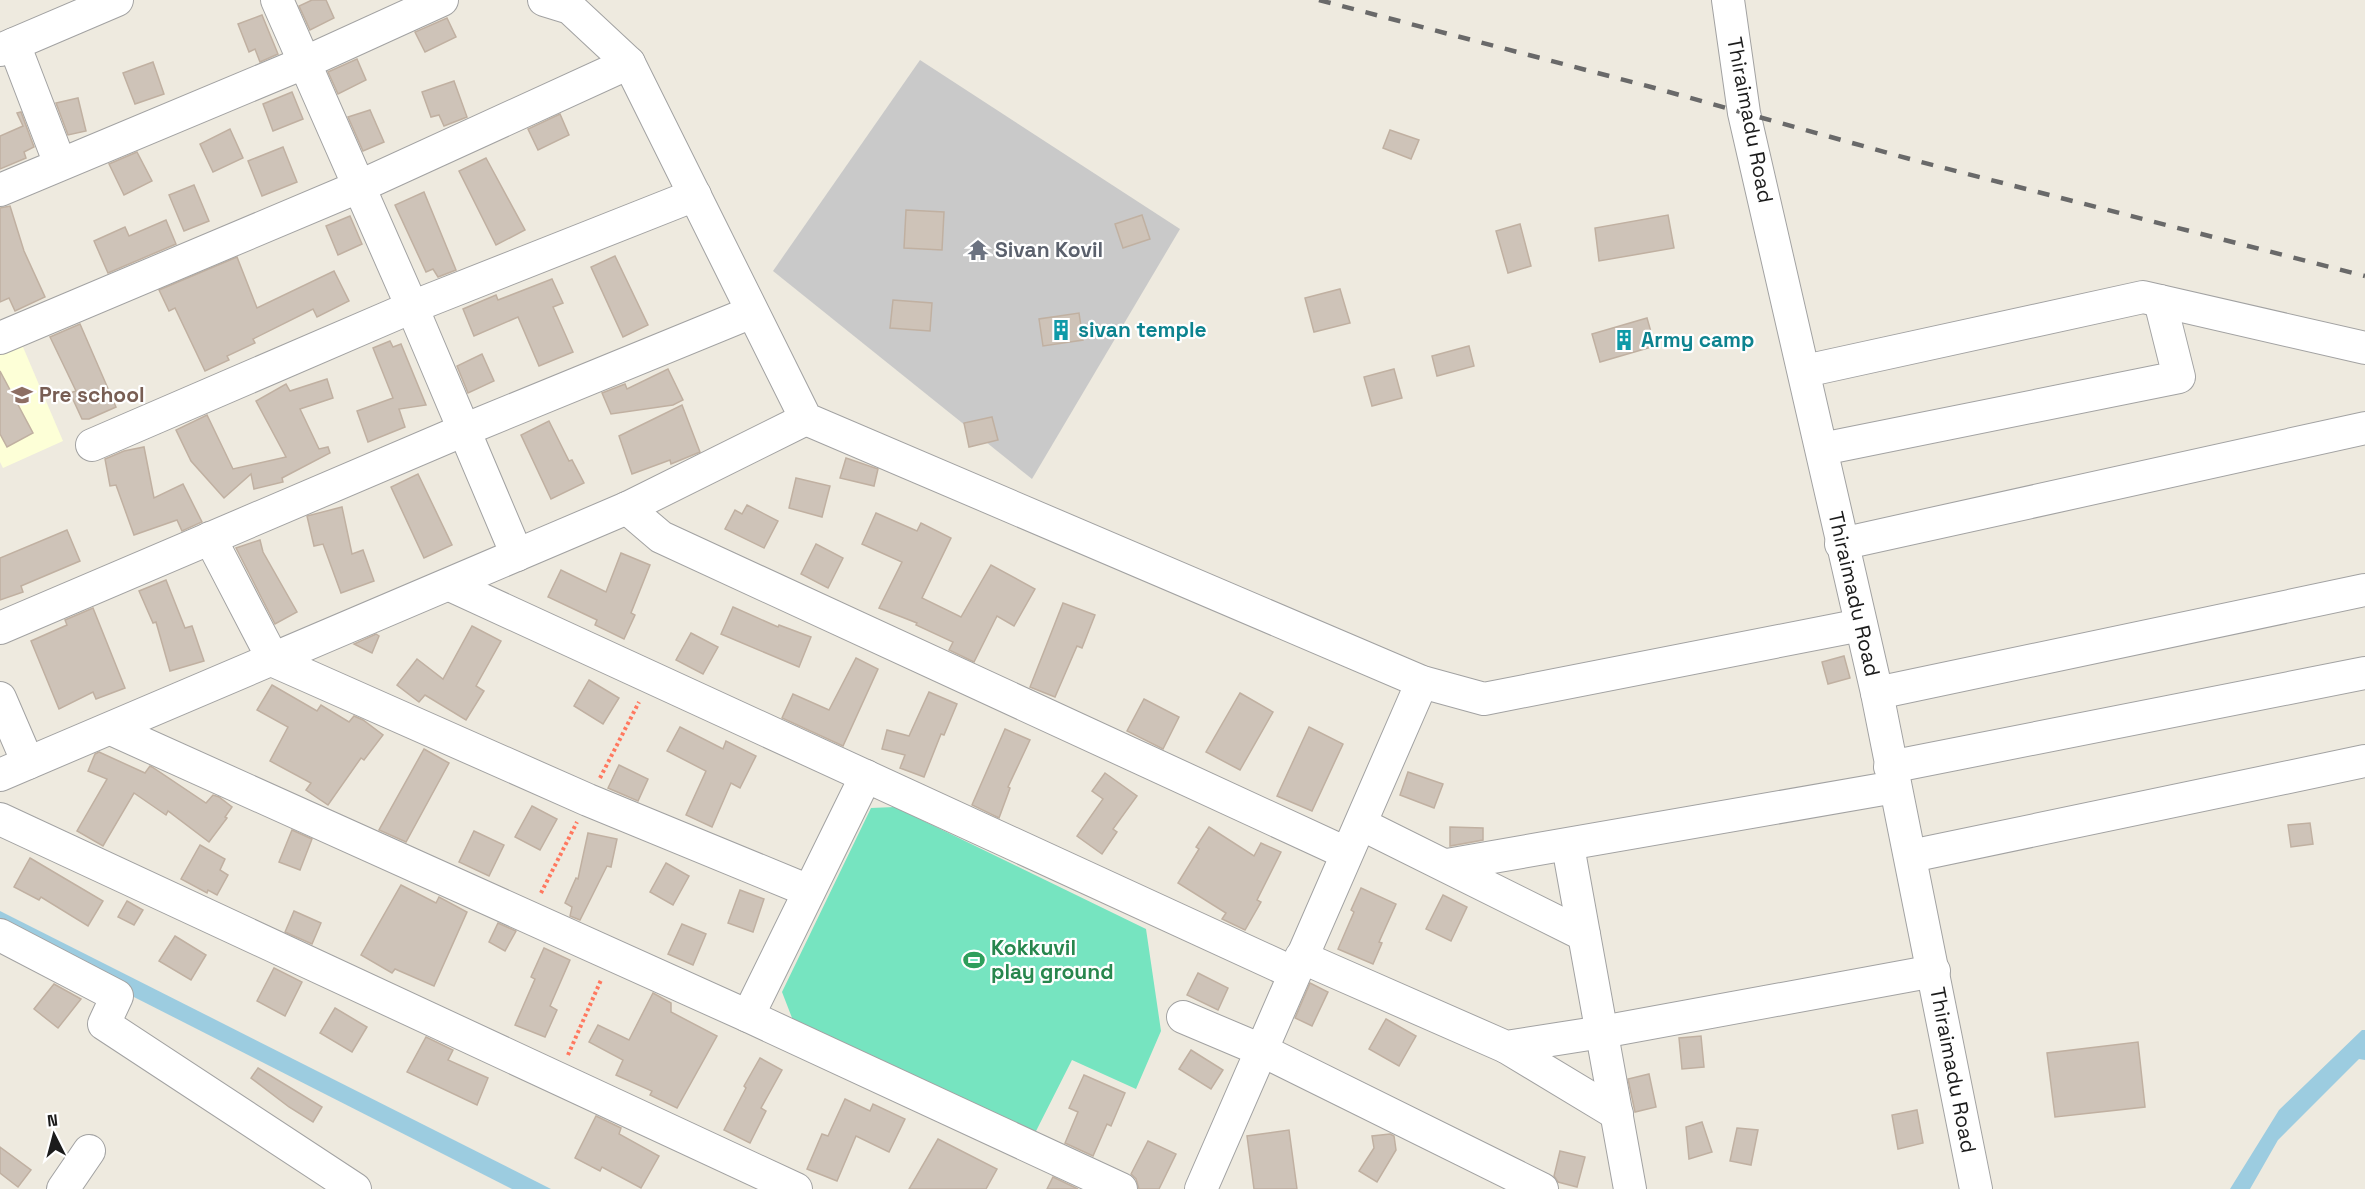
<svg xmlns="http://www.w3.org/2000/svg" width="2365" height="1189" font-family="'Space Grotesk',sans-serif">
	<style>
		.education { fill: #fdffd7 }
		.religious { fill: #c9c9c9 }
		.pitch { fill: #76e4c0 }
		.water { fill: #9ccce0 }
		.building { fill: #cec3b8; stroke: #c0b0a1; stroke-width: 1.5 }
		.lines { fill: none; stroke-linecap: round; stroke-linejoin: round }
		.minor-casing { stroke: #a2a2a2; stroke-width: 34 }
		.path { stroke: #ff785f; stroke-width: 4; stroke-dasharray: 3 3; stroke-linecap: butt }
		.minor { stroke: #fff; stroke-width: 32 }
		.rail { stroke: #696969; stroke-width: 4.5; stroke-dasharray: 12 12; stroke-linecap: butt }
		.labels { text-anchor: middle; stroke-width: 4.5; stroke-linejoin: round; paint-order: stroke }
		.street-label { font-size: 21px; fill: #1b1b1b; stroke: #fff }
		.worship-label { font-size: 21px; font-weight: bold; fill: #5b616d; stroke: #fff; text-anchor: start }
		.culture-label { font-size: 21px; font-weight: bold; fill: #0d838f; stroke: #fff; text-anchor: start }
		.education-label { font-size: 21px; font-weight: bold; fill: #785e54; stroke: #fff; text-anchor: start }
		.leisure-label { font-size: 21px; font-weight: bold; fill: #27864d; stroke: #fff; text-anchor: start }
	</style>
	<rect width="100%" height="100%" fill="#eeeadf"/>
	<path class="education" d="M20,340L63,441L3,468L0,462V349Z"/>
	<path class="religious" d="M920,60L1180,229L1032,479L773,271Z"/>
	<path class="pitch" d="M895,807L1146,929L1161,1031L1136,1089L1072,1060L1033,1137L794,1023L782,992L871,808Z"/>
	<g class="water">
		<path d="M0,911L551,1189H512L0,929Z"/>
		<path d="M2362,1030H2365V1060L2359,1059L2278,1140L2250,1189H2230L2279,1110Z"/>
	</g>
	<g class="building">
		<path d="M312,0H326L334,18L310,30L299,6Z"/>
		<path d="M262,15L278,54L260,62L255,49L249,52L238,24Z"/>
		<path d="M447,18L456,37L425,52L415,32Z"/>
		<path d="M357,59L366,80L338,94L328,72Z"/>
		<path d="M153,62L164,94L135,104L123,73Z"/>
		<path d="M454,81L467,117L444,126L439,115L431,117L422,92Z"/>
		<path d="M292,92L303,119L273,131L263,104Z"/>
		<path d="M78,98L86,131L68,135L56,103Z"/>
		<path d="M370,110L384,142L363,151L348,117Z"/>
		<path d="M21,112L34,147L24,152L26,158L0,169V136L23,126L17,113Z"/>
		<path d="M560,114L569,135L538,150L528,129Z"/>
		<path d="M230,129L243,158L213,172L200,144Z"/>
		<path d="M1390,130L1419,140L1411,159L1383,148Z"/>
		<path d="M283,147L297,182L262,196L248,161Z"/>
		<path d="M137,152L152,181L124,195L109,164Z"/>
		<path d="M486,158L525,230L496,245L459,171Z"/>
		<path d="M194,185L209,221L184,231L169,195Z"/>
		<path d="M424,192L456,270L438,277L433,269L426,272L395,205Z"/>
		<path d="M10,206L24,251L45,297L15,311L9,298L0,302V208Z"/>
		<path d="M906,210L944,212L942,250L904,248Z"/>
		<path d="M1142,215L1150,239L1123,248L1115,224Z"/>
		<path d="M1668,215L1674,248L1599,261L1595,228Z"/>
		<path d="M350,216L362,244L338,255L326,226Z"/>
		<path d="M166,220L176,244L108,273L94,241L125,227L129,236Z"/>
		<path d="M1520,224L1531,266L1508,273L1496,231Z"/>
		<path d="M615,256L648,325L623,337L591,267Z"/>
		<path d="M237,257L257,308L334,271L349,301L317,317L313,309L253,339L255,343L227,356L229,360L205,371L175,308L169,311L159,290Z"/>
		<path d="M552,279L563,303L553,307L573,352L539,366L518,317L474,336L463,309L496,295L498,300Z"/>
		<path d="M1340,289L1350,323L1314,332L1305,298Z"/>
		<path d="M893,300L932,303L930,331L890,328Z"/>
		<path d="M1079,313L1083,340L1043,346L1039,319Z"/>
		<path d="M1647,318L1655,346L1600,362L1592,334Z"/>
		<path d="M80,324L116,407L89,419H82L70,393L76,391L50,337Z"/>
		<path d="M390,341L393,347L401,344L426,405L399,409L405,427L368,442L357,411L393,398L373,348Z"/>
		<path d="M1469,346L1474,366L1437,376L1432,356Z"/>
		<path d="M482,354L494,381L468,393L457,366Z"/>
		<path d="M668,369L683,400L673,405L611,414L602,393L625,384L627,389Z"/>
		<path d="M1394,369L1402,398L1372,406L1364,377Z"/>
		<path d="M0,371L33,433L7,447L0,434Z"/>
		<path d="M327,379L333,398L300,409L319,449L328,447L330,453L282,478L283,482L254,489L251,474L224,498L191,461L176,430L207,415L233,469L286,457L256,401L286,384L290,391Z"/>
		<path d="M682,405L700,452L671,464L670,460L632,474L619,436Z"/>
		<path d="M992,417L998,440L969,447L964,423Z"/>
		<path d="M549,421L569,461L572,460L584,483L551,499L521,435Z"/>
		<path d="M144,447L154,498L183,484L202,522L182,531L177,520L134,535L116,485L110,486L105,459L124,451Z"/>
		<path d="M846,458L878,469L874,486L840,478Z"/>
		<path d="M418,474L452,545L424,558L391,487Z"/>
		<path d="M796,478L830,486L822,517L789,508Z"/>
		<path d="M747,505L778,521L764,548L725,529L735,510L742,514Z"/>
		<path d="M342,507L352,554L363,550L374,581L341,593L323,544L314,546L307,516Z"/>
		<path d="M876,513L917,531L921,523L951,538L922,598L961,617L991,565L1035,589L1014,626L997,616L974,662L949,650L953,642L916,625L917,623L879,608L902,562L862,544Z"/>
		<path d="M67,530L80,561L21,586L23,592L0,600V558Z"/>
		<path d="M260,540L263,552L297,612L275,624L236,548Z"/>
		<path d="M816,544L843,558L828,588L801,574Z"/>
		<path d="M621,553L650,565L631,613L635,615L624,639L595,625L597,620L548,597L561,570L606,592Z"/>
		<path d="M166,580L185,628L192,626L204,661L170,671L156,622L153,623L139,591Z"/>
		<path d="M1063,603L1095,615L1082,648L1077,646L1055,697L1030,687Z"/>
		<path d="M733,607L778,627L779,625L811,637L799,667L721,634Z"/>
		<path d="M93,608L125,688L96,699L93,692L59,709L31,641L67,625L65,620Z"/>
		<path d="M472,626L501,641L476,686L484,691L466,720L425,695L419,702L397,685L417,659L443,679Z"/>
		<path d="M691,633L718,647L703,674L676,660Z"/>
		<path d="M376,634L379,636L372,653L354,644Z"/>
		<path d="M1844,656L1850,678L1828,684L1822,662Z"/>
		<path d="M856,658L878,669L843,746L782,718L793,694L829,710Z"/>
		<path d="M589,680L619,698L603,724L574,706Z"/>
		<path d="M272,685L317,711L321,705L349,722L354,716L363,720L383,735L364,760L361,758L328,805L306,790L311,783L270,761L288,727L257,710Z"/>
		<path d="M929,692L957,704L944,735L941,734L924,777L900,768L905,755L882,749L887,730L909,736Z"/>
		<path d="M1240,693L1273,712L1240,770L1206,752Z"/>
		<path d="M1144,699L1179,717L1163,749L1127,731Z"/>
		<path d="M680,727L723,749L726,741L756,756L740,788L731,783L712,827L686,815L706,771L667,751Z"/>
		<path d="M1309,727L1343,744L1312,811L1277,796Z"/>
		<path d="M1005,729L1030,740L1008,787L1010,788L999,818L972,805Z"/>
		<path d="M424,749L449,763L406,842L379,830Z"/>
		<path d="M99,752L145,773L150,766L152,767L206,803L213,795L219,797L232,807L225,817L227,818L209,842L168,811L166,815L134,793L103,846L77,831L107,779L88,771L95,754Z"/>
		<path d="M619,765L648,779L638,801L608,788Z"/>
		<path d="M1408,772L1443,784L1434,808L1400,795Z"/>
		<path d="M1105,773L1137,796L1113,829L1117,832L1102,854L1077,836L1103,799L1092,791Z"/>
		<path d="M532,806L557,819L540,850L515,837Z"/>
		<path d="M2310,823L2313,844L2291,847L2288,825Z"/>
		<path d="M1209,827L1254,856L1261,843L1281,852L1257,900L1261,902L1245,930L1222,919L1226,913L1178,883L1199,849L1196,847Z"/>
		<path d="M1450,827L1483,828V840L1450,846Z"/>
		<path d="M292,830L312,839L300,870L279,862Z"/>
		<path d="M474,831L504,845L489,876L459,862Z"/>
		<path d="M588,833L617,839L611,867L607,866L580,920L570,916L572,907L565,903L576,878L578,879Z"/>
		<path d="M200,845L225,859L220,870L228,875L217,895L208,890L207,893L181,879Z"/>
		<path d="M30,858L103,901L88,926L41,897L39,900L14,887Z"/>
		<path d="M666,863L689,876L673,905L650,892Z"/>
		<path d="M401,885L436,903L439,897L467,912L434,986L395,969L392,973L361,955Z"/>
		<path d="M1361,888L1396,904L1379,942L1382,943L1373,964L1338,949L1354,912L1351,910Z"/>
		<path d="M740,890L764,899L753,932L728,923Z"/>
		<path d="M1443,895L1467,907L1451,941L1426,929Z"/>
		<path d="M127,901L143,910L134,925L118,917Z"/>
		<path d="M294,911L321,923L312,944L285,932Z"/>
		<path d="M498,923L516,931L505,951L489,942Z"/>
		<path d="M682,924L706,934L693,965L668,954Z"/>
		<path d="M175,936L206,955L191,980L159,961Z"/>
		<path d="M544,948L570,960L550,1006L557,1010L545,1037L515,1025L535,979L531,977Z"/>
		<path d="M274,968L302,982L285,1016L257,1001Z"/>
		<path d="M1198,973L1228,988L1218,1010L1187,995Z"/>
		<path d="M1310,983L1328,992L1312,1026L1295,1018Z"/>
		<path d="M54,984L81,999L58,1028L34,1009Z"/>
		<path d="M653,993L671,1003V1012L717,1036L677,1108L650,1095L652,1091L616,1075L623,1060L589,1042L598,1025L629,1040Z"/>
		<path d="M335,1008L367,1027L352,1052L320,1033Z"/>
		<path d="M1386,1019L1416,1036L1399,1066L1369,1049Z"/>
		<path d="M1701,1036L1704,1067L1682,1069L1679,1038Z"/>
		<path d="M426,1037L453,1050L448,1060L488,1078L477,1105L407,1072Z"/>
		<path d="M2138,1042L2145,1107L2055,1117L2047,1053Z"/>
		<path d="M1191,1050L1223,1070L1211,1089L1179,1069Z"/>
		<path d="M760,1058L782,1070L761,1108L766,1111L750,1143L724,1130L746,1088L744,1086Z"/>
		<path d="M258,1068L322,1107L313,1122L289,1107L251,1078Z"/>
		<path d="M1649,1074L1656,1107L1635,1112L1628,1079Z"/>
		<path d="M1084,1075L1125,1093L1111,1126L1107,1124L1093,1156L1065,1143L1078,1112L1069,1108Z"/>
		<path d="M845,1099L870,1111L873,1104L905,1119L889,1152L856,1136L837,1181L807,1169L822,1134L828,1136Z"/>
		<path d="M1917,1110L1923,1143L1898,1149L1892,1115Z"/>
		<path d="M596,1116L621,1128L619,1134L659,1156L641,1188L602,1167L600,1171L575,1158Z"/>
		<path d="M1702,1122L1712,1152L1689,1159L1686,1127Z"/>
		<path d="M1737,1128L1758,1130L1751,1165L1730,1161Z"/>
		<path d="M1289,1130L1297,1189H1254L1247,1136Z"/>
		<path d="M1390,1134L1394,1136L1396,1150L1377,1182L1359,1171L1374,1148L1372,1136Z"/>
		<path d="M938,1139L997,1169L986,1189H909Z"/>
		<path d="M1148,1141L1176,1154L1159,1189H1139L1136,1179L1131,1174Z"/>
		<path d="M0,1147L31,1170L18,1187L0,1173Z"/>
		<path d="M1560,1151L1585,1157L1577,1187L1558,1182L1554,1176Z"/>
		<path d="M1053,1177L1078,1189H1047Z"/>
	</g>
	<g class="lines">
		<defs>
			<g id="minor">
				<path d="M277,0L412,307L517,555"/>
				<path d="M544,0L570,8L629,63L806,419L1422,682L1484,699L1861,625"/>
				<path d="M1728,0L1744,113L1877,693L1976,1189"/>
				<path d="M14,44L60,164"/>
				<path d="M0,50L117,0"/>
				<path d="M0,190L306,62L442,0"/>
				<path d="M0,338L358,187L629,63"/>
				<path d="M1805,371L2143,297L2365,348"/>
				<path d="M92,445L412,307L695,195"/>
				<path d="M1822,449L2179,377L2160,301"/>
				<path d="M627,508L661,537L1346,853"/>
				<path d="M210,538L274,661L588,800L809,891"/>
				<path d="M1841,544L2365,428"/>
				<path d="M450,585L1294,973"/>
				<path d="M0,628L464,430L752,312"/>
				<path d="M1877,693L2365,590"/>
				<path d="M0,698L28,763"/>
				<path d="M111,729L748,1016L1121,1189"/>
				<path d="M1890,767L2365,673"/>
				<path d="M0,775L627,508L806,419"/>
				<path d="M0,819L796,1189"/>
				<path d="M1361,824L1584,935"/>
				<path d="M1568,846L1630,1189"/>
				<path d="M1911,856L2365,761"/>
				<path d="M1447,865L1895,787"/>
				<path d="M0,935L117,996L104,1024L355,1189"/>
				<path d="M1301,957L1506,1047L1602,1032L1934,971"/>
				<path d="M748,1016L866,776"/>
				<path d="M1183,1017L1261,1050L1542,1189"/>
				<path d="M1506,1047L1617,1114"/>
				<path d="M63,1189L89,1151"/>
				<path d="M1201,1189L1422,682"/>
			</g>
		</defs>
		<use href="#minor" class="minor-casing"/>
		<g class="path">
			<path d="M600,778L639,702"/>
			<path d="M541,893L577,822"/>
			<path d="M568,1055L601,980"/>
		</g>
		<use href="#minor" class="minor"/>
		<path class="rail" d="M1319,0L1651,87L1917,161L2365,276"/>
	</g>
	<defs>
		<symbol id="temple-bare" viewBox="-9 -9 18 18"><path d="M0-6L5-2H3V0L6.5 2.5H4V6H1.5V3h-3V6H-4V2.5H-6.5L-3 0V-2H-5Z" fill="#6b7280" stroke="#fff" stroke-width="2.5" paint-order="stroke"/></symbol>
		<symbol id="building-bare" viewBox="-9 -9 18 18"><path d="M-4-6H4V6H1V3H-1V6H-4ZM-2.5-4.3h1.7v1.8h-1.7ZM.8-4.3h1.7v1.8H.8ZM-2.5-1h1.7V.8h-1.7ZM.8-1h1.7V.8H.8Z" fill="#0f9aa8" stroke="#fff" stroke-width="2.5" paint-order="stroke"/></symbol>
		<symbol id="school-bare" viewBox="-9 -9 18 18"><path d="M0-5L7-2L0 1L-7-2ZM-4 1L0 2.5L4 1V4Q0 6-4 4Z" fill="#8d6e63" stroke="#fff" stroke-width="2.5" paint-order="stroke"/></symbol>
		<symbol id="stadium-bare" viewBox="-9 -9 18 18"><path d="M0-5a6.5 5 0 1 0 0 10a6.5 5 0 1 0 0-10ZM-3.5-1.8h7v3.6h-7Z" fill="#2e9e5b" stroke="#fff" stroke-width="2.5" paint-order="stroke"/></symbol>
	</defs>
	<g fill-rule="evenodd">
		<use href="#temple-bare" x="963" y="235" width="30" height="30"/>
		<use href="#building-bare" x="1046" y="315" width="30" height="30"/>
		<use href="#building-bare" x="1609" y="325" width="30" height="30"/>
		<use href="#school-bare" x="7" y="380" width="30" height="30"/>
		<use href="#stadium-bare" x="959" y="945" width="30" height="30"/>
	</g>
	<g class="labels">
		<g class="street-label">
			<text transform="translate(1750 120) rotate(79)" y="7">Thiraimadu Road</text>
			<text transform="translate(1854 594) rotate(77)" y="7">Thiraimadu Road</text>
			<text transform="translate(1953 1070) rotate(79)" y="7">Thiraimadu Road</text>
		</g>
		<g class="worship-label">
			<text x="995" y="257">Sivan Kovil</text>
		</g>
		<g class="culture-label">
			<text x="1078" y="337">sivan temple</text>
			<text x="1641" y="347">Army camp</text>
		</g>
		<g class="education-label">
			<text x="39" y="402">Pre school</text>
		</g>
		<g class="leisure-label">
			<text x="991" y="955">Kokkuvil<tspan x="991" dy="24">play ground</tspan></text>
		</g>
	</g>
	<g transform="translate(54 1135) rotate(354)" stroke="#ffffff" stroke-width="4.5" paint-order="stroke">
	<path d="M0-4.5L10 22L0 15L-10 22Z" fill="#1b1b1b"/>
	<text y="-9" font-size="16" font-weight="bold" text-anchor="middle" fill="#1b1b1b">N</text>
	</g>
</svg>
